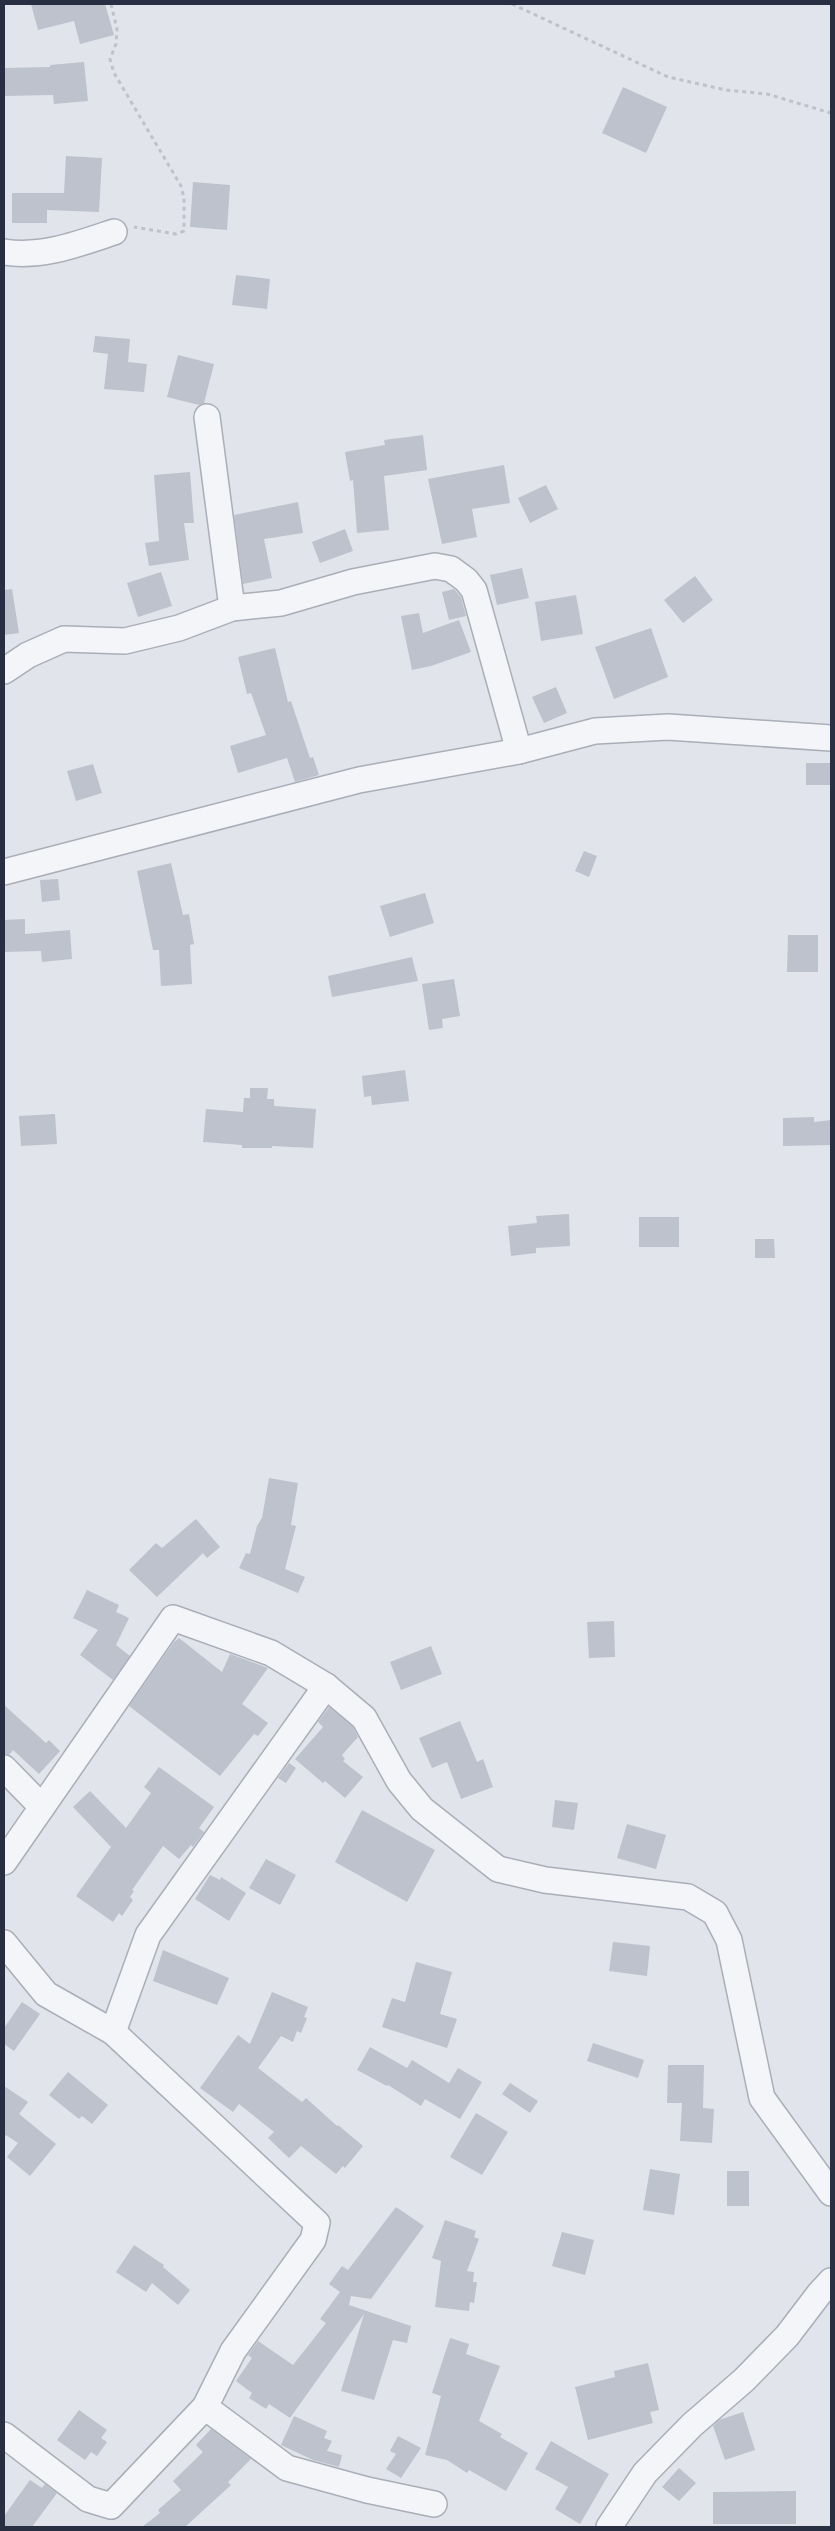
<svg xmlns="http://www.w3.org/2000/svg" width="835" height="2531" font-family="Ubuntu,sans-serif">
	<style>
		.building { fill: #bec2cd }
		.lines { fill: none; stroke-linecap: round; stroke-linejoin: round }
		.minor-casing { stroke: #aaaeb8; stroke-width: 28 }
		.path { stroke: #bfc2c9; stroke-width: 3; stroke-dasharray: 4 4; stroke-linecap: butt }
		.minor { stroke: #f4f5f8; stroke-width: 25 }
	</style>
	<rect width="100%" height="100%" fill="#e1e4ea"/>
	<g class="building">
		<path d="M31,4H105L114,35L80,44L74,21L38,30Z"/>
		<path d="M84,62L88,101L54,104L53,95L4,96V68L50,67V65Z"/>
		<path d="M623,87L667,107L646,153L602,133Z"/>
		<path d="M66,156L102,158L99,212L47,210V223H12V193H64Z"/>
		<path d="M193,182L230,185L227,230L190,227Z"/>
		<path d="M236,275L270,279L267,309L232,305Z"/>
		<path d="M95,336L130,339L128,362L147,364L144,392L104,389L108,354L93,352Z"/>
		<path d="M178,355L214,364L204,403L199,405L167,397Z"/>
		<path d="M423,435L427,470L384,476L389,530L357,533L353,480L350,481L345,452L385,445L384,440Z"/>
		<path d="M504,465L510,503L472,509L477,537L442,544L428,479Z"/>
		<path d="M190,472L194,523H184L189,560L149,566L145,543L159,541L154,475Z"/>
		<path d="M546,485L558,509L530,523L518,498Z"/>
		<path d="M298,502L303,533L264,539L272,578L243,584L234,515Z"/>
		<path d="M345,529L353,551L320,563L312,542Z"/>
		<path d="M522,568L529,598L497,605L490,575Z"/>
		<path d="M161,572L172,606L138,617L127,583Z"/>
		<path d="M695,576L713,600L683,623L664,600Z"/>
		<path d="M12,589L19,633L4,635V590Z"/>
		<path d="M454,589L461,597L466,616L449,620L442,592Z"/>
		<path d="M576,595L583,634L541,641L535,602Z"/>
		<path d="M419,613L423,633L459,620L471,652L431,666L412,670L401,616Z"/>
		<path d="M651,628L668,677L614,699L595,647Z"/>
		<path d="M275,648L288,702L291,701L310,758L313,757L319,775L295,782L287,758L238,773L230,746L266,735L251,693L247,694L238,657Z"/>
		<path d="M556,687L567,713L544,723L532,697Z"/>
		<rect x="806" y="763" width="25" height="22"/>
		<path d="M93,764L102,793L76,801L67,771Z"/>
		<path d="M584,851L597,856L589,877L575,871Z"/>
		<path d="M171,863L183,915L189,914L194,944L190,945L192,984L161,986L159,950H153L137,871Z"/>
		<path d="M58,879L60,900L42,902L40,880Z"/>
		<path d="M425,893L434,923L390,937L380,906Z"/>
		<path d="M25,919V934L70,930L72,959L42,962L41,951L4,952V920Z"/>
		<path d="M788,935H818V972H787Z"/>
		<path d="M412,957L418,981L332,997L328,976Z"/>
		<path d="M454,979L460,1016L442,1019L443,1028L429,1030L422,984Z"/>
		<path d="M405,1070L409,1101L372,1105L371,1096L364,1097L362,1076Z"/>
		<path d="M250,1088H268L267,1099H274V1106L316,1109L313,1148L272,1146V1148H242V1145L203,1142L206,1109L243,1112L244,1098H250Z"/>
		<path d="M55,1114L57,1144L21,1146L19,1116Z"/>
		<path d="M814,1117V1122L831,1120V1145L783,1146V1118Z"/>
		<path d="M569,1214L570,1246L536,1248V1253L511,1256L508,1226L537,1223L536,1216Z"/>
		<rect x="639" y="1217" width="40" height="30"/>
		<path d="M755,1239H774L775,1258H755Z"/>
		<path d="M269,1478L298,1483L291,1525L296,1526L285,1569L305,1577L298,1593L239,1568L246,1553L250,1554L257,1526L262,1518Z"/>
		<path d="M196,1519L220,1547L207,1558L203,1553L157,1597L129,1570L156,1543L162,1548Z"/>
		<path d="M87,1590L119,1605L116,1612L129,1618L116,1645L130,1656L113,1680L80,1655L98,1630L73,1618Z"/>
		<path d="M614,1621L615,1657L589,1658L587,1622Z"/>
		<path d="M179,1638L222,1672L230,1654L268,1668L242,1704L268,1723L258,1736L254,1734L220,1776L129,1706L174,1642Z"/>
		<path d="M431,1646L442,1674L401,1690L390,1662Z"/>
		<path d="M4,1705L46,1743L49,1740L60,1751L39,1774L13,1750L9,1755L4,1754Z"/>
		<path d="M329,1707L353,1727L358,1737L342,1755L345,1759L343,1761L363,1777L345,1798L325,1781L323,1783L295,1759L323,1727L318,1722Z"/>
		<path d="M460,1721L477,1762L483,1759L493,1787L461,1799L447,1762L432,1768L419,1738Z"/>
		<path d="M289,1763L296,1768L286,1783L278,1778Z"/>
		<path d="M159,1767L214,1807L199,1828L204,1832L193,1847L191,1845L179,1859L163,1846L132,1890L134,1891L130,1897L133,1900L122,1916L119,1913L113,1922L76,1896L111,1847L73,1807L90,1791L126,1828L151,1793L144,1787Z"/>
		<path d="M555,1800L578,1803L574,1830L552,1827Z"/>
		<path d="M362,1810L435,1850L407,1902L335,1862Z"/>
		<path d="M627,1824L666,1835L656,1869L617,1858Z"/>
		<path d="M266,1859L296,1875L280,1905L249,1888Z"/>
		<path d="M210,1875L220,1880L221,1877L246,1893L229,1921L195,1899Z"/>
		<path d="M613,1942L650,1946L647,1976L609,1971Z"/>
		<path d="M163,1950L229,1978L217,2005L153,1981Z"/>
		<path d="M416,1962L452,1972L440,2014L457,2019L447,2048L382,2027L392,1998L405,2002Z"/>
		<path d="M272,1992L308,2007L304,2017L307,2018L301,2033L297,2031L293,2042L281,2036L258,2068L302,2102L306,2098L337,2126L338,2125L363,2146L345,2168L343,2166L336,2174L301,2146L289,2158L268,2138L274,2132L239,2104L233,2112L200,2088L238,2035L250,2044Z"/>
		<path d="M22,2002L40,2014L14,2051L4,2044V2028Z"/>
		<path d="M593,2043L644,2060L638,2078L587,2061Z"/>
		<path d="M370,2047L407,2068L412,2060L449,2083L458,2068L482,2082L460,2119L425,2099L421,2106L388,2085L387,2086L357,2070Z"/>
		<path d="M668,2065H704L703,2108L714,2109L712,2143L680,2141L682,2103H667Z"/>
		<path d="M68,2072L108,2105L92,2124L82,2116L79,2119L49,2095Z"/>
		<path d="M510,2083L538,2101L530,2113L502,2094Z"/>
		<path d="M4,2086L28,2102L19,2114L56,2144L30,2176L7,2157L18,2143L6,2135L4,2138Z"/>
		<path d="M476,2113L508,2132L482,2175L450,2157Z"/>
		<path d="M650,2169L680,2174L674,2215L643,2210Z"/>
		<rect x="727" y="2171" width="22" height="35"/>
		<path d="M396,2207L424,2226L371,2299L351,2296L349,2305L411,2326L407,2343L393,2340L374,2400L341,2391L364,2314L290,2418L269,2404L266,2409L249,2398L252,2393L236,2381L252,2358L248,2355L258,2341L293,2365L326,2323L320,2319L340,2292L329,2284L342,2266L348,2270Z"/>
		<path d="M445,2220L476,2231L474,2237L479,2239L467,2271L474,2272L473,2282H477L474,2303L470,2302L469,2311L435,2307L441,2261L432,2258Z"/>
		<path d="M562,2232L594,2240L585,2275L552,2266Z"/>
		<path d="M134,2245L164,2265L163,2267L190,2290L178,2305L152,2283L146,2292L116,2272Z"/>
		<path d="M450,2338L469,2344L466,2354L500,2366L479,2421L502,2434L500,2437L528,2453L506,2491L469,2470L467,2473L447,2460L425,2455L441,2396L432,2393Z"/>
		<path d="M648,2363L659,2410L650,2412L653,2423L588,2440L575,2387L615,2377L614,2371Z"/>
		<path d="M79,2410L107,2430L101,2438L107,2442L97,2456L91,2452L85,2460L57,2440Z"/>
		<path d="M743,2412L755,2450L725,2460L713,2426L719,2420Z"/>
		<path d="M294,2416L327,2431L324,2438L332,2441L327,2451L342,2455L339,2467L313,2460L281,2445Z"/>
		<path d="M211,2429L251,2459L228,2482L231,2485L185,2527H142L160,2513L158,2510L181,2490L173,2481L203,2452L196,2445Z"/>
		<path d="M398,2436L421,2448L401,2478L386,2469L396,2454L390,2451Z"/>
		<path d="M551,2441L609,2474L580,2524L555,2509L568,2487L535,2469Z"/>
		<path d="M679,2468L696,2483L679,2501L662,2487Z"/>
		<path d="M30,2480L42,2488L45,2484L57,2493L32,2527H4V2516Z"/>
		<path d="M796,2491V2524H713V2492Z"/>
	</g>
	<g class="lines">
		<defs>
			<g id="minor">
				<path d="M4,252C42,258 78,244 114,232"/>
				<path d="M207,417L232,608"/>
				<path d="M4,671L28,655L64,639L125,641L179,628L232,608L281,603L353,582L435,566L451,569L466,580L474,590L519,751"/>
				<path d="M4,872L359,780L519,751L595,731L668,727L831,738"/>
				<path d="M4,1768L42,1807"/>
				<path d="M4,1862L173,1618L271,1653L326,1686L364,1718L399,1781L422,1809L498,1869L545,1880L688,1897L715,1913L729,1940L762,2098L831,2193"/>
				<path d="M4,1943L46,1994L113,2032L317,2223L313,2240L233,2351L205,2407L111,2506L88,2499L4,2435"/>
				<path d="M113,2032L148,1935L326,1686"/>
				<path d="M205,2407L287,2468L367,2490L434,2504"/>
				<path d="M609,2527L645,2473L692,2425L744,2380L787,2336L819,2294L831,2281"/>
			</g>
		</defs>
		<use href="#minor" class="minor-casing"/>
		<g class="path">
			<path d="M111,4L117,29L116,44L110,59L114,73L181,186L184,198V231L176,234L134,227"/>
			<path d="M512,4L668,77L726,90L767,94L831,113"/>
		</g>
		<use href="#minor" class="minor"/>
	</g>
	<rect width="835" height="2531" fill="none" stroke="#282f43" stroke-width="10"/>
</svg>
